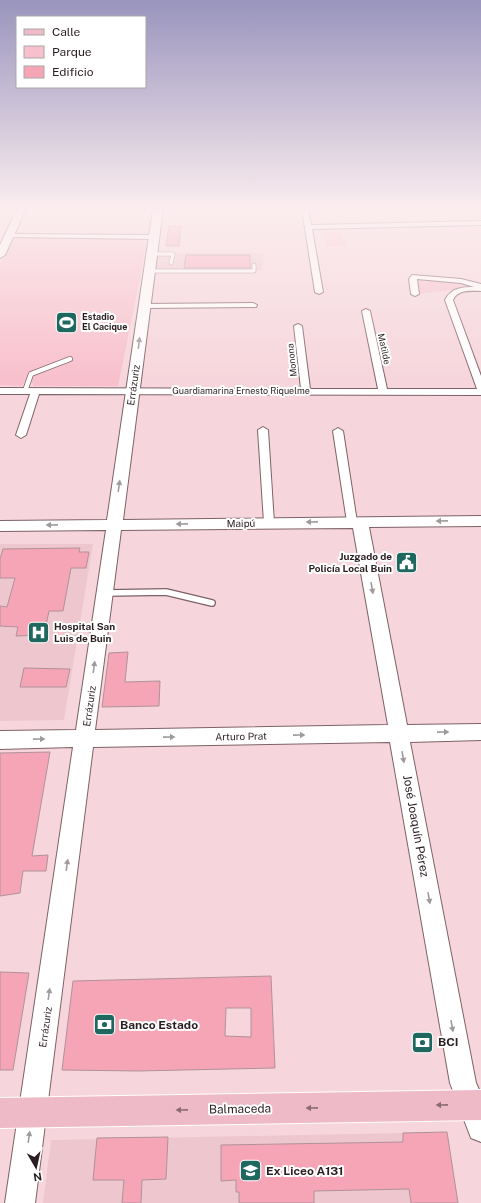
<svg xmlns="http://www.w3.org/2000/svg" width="481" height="1203" font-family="'Public Sans',sans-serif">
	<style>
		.built { fill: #eec7ce }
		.green { fill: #f8c0cc }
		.building { fill: #f6a5b7; stroke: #af9298; fill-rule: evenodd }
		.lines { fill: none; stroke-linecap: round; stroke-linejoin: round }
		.lane-far2-casing { stroke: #7d6267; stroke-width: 4.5 }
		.lane-far1-casing { stroke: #7d6267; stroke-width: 6 }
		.lane-casing { stroke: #7d6267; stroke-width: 8 }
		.street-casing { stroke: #7d6267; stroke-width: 2 }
		.secondary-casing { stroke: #7d6267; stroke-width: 2 }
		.primary-casing { stroke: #fff; stroke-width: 2 }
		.lane-far2 { stroke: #fff; stroke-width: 3.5 }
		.lane-far1 { stroke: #fff; stroke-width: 4.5 }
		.lane { stroke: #fff; stroke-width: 5.5 }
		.street { fill: #fff; fill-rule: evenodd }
		.secondary { fill: #fff; fill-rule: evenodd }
		.primary { fill: #efbac7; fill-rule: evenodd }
		.oneway { fill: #9f9a9b }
		.oneway2 { fill: #8c6c74 }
		.labels { text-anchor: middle; stroke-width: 4; stroke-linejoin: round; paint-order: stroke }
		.far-poi-label { font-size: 9px; font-weight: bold; fill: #2a1e21; stroke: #fff; text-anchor: start }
		.far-street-label { font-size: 9px; fill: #2a1e21; stroke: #fff }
		.street-label { font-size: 10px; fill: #2a1e21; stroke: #fff }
		.poi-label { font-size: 10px; font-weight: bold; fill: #2a1e21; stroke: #fff; text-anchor: end }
		.near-street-label { font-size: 12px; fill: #2a1e21; stroke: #fff }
		.near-poi-label { font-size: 12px; font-weight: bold; fill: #2a1e21; stroke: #fff; text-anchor: start }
	</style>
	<rect width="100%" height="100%" fill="#f6d6dc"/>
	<g class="built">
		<path d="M157,253H263L262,270L155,269Z"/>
		<path d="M0,544H93L64,720L0,721Z"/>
		<path d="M447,1132L458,1203H43L51,1140Z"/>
	</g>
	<g class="green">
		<path d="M323,232H341L346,246L326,247Z"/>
		<path d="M12,238H140L147,243L118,386H33L32,381H25L22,386L0,385V264Z"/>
		<path d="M415,279L463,283L479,287L417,294Z"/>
	</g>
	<g class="building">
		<path d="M169,226H181L179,246H166Z"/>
		<path d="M186,255H250V268H184Z"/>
		<path d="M80,548L79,552H89L86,568H71L63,611H49L44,635L16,636L18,627L0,626V606L7,607L15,578H0V559L3,549Z"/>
		<path d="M128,652L125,682L160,681L159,706L102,707L109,653Z"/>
		<path d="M24,668L70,669L66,687H20Z"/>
		<path d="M50,752L32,856L48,855L46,871H23L20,893L0,896V753Z"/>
		<path d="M0,972L29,973L13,1070H0Z"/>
		<path d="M271,976L275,1068L138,1071L62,1070L73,981ZM226,1008H251V1037L225,1036Z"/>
		<path d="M447,1132L458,1203H411L409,1189L314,1191V1203H239V1192H236V1180L221,1181V1145L403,1142V1133Z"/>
		<path d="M168,1137L166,1179L142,1180L141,1203H122L124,1180H93L97,1138Z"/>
	</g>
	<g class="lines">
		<defs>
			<g id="lane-far2">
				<path d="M151,254H173L171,263"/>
				<path d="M148,271H254V265"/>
			</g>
			<path id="lane-far1" d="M25,391L31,374L70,359"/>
			<path id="lane" d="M106,593L166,592L212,603"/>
			<g id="street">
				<path d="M302,209H308L311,225L481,221V225L312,229L323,292L319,294L315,292Z"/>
				<path d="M9,234L154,235L157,237L154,239L7,237L6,236Z"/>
				<path d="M412,275L461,279L481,284V291C471,291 458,289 453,300L481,376V395L39,394L26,435L21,438L16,435L30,394H0V388L301,389L294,326L298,324L302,326L310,389H378L362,311L366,309L370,311L387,389H477L445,300C451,288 462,287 474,287L461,283L417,279L419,294L415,296L411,294L409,279Z"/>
				<path d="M253,303L257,305L256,307L144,308L140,306L144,304Z"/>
				<path d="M263,427L268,430L274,523L273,526H265L264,523L258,430Z"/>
				<path d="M338,428L343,431L357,522L356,525H348L347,522L333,431Z"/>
			</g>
			<g id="secondary">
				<path d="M17,209H26L5,255L0,258V245Z"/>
				<path d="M153,209H163L123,520L481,516V526L369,527L407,725L481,724V740L410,742L476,1083L481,1094V1142L471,1138L450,1083L390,742L93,747L35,1203H5L73,747L0,749V731L76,730L106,530L0,531V521L107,520ZM353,528L388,725L95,730L121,530Z"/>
			</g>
			<path id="primary" d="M481,1090V1120L0,1128V1098Z"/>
		</defs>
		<use href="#lane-far2" class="lane-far2-casing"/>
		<use href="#lane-far1" class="lane-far1-casing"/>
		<use href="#lane" class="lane-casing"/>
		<use href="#street" class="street-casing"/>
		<use href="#secondary" class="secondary-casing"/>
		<use href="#primary" class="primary-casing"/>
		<use href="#lane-far2" class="lane-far2"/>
		<use href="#lane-far1" class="lane-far1"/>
		<use href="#lane" class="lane"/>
		<use href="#street" class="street"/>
		<use href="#secondary" class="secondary"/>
		<use href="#primary" class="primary"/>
	</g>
	<defs><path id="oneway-solid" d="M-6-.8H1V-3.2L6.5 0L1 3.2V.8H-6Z"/></defs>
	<g class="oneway">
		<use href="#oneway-solid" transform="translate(139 343) rotate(-83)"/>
		<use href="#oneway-solid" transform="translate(119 486) rotate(-82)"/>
		<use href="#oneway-solid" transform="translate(442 521) rotate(179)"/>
		<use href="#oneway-solid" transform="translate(312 522) rotate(179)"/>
		<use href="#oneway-solid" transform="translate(182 524) rotate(179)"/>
		<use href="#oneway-solid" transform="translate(52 525) rotate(179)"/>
		<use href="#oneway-solid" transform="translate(372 588) rotate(80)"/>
		<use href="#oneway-solid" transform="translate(94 667) rotate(-82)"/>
		<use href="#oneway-solid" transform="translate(443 732) rotate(-1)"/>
		<use href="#oneway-solid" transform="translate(299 735) rotate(-1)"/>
		<use href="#oneway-solid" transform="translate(169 737) rotate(-1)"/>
		<use href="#oneway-solid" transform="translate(39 739) rotate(-1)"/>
		<use href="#oneway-solid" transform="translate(403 757) rotate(80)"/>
		<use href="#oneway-solid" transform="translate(67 865) rotate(-82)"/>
		<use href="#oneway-solid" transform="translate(429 898) rotate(80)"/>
		<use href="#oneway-solid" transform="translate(49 994) rotate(-82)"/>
		<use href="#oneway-solid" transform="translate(452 1026) rotate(80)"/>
		<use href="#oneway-solid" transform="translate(29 1137) rotate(-82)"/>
	</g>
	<g class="oneway2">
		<use href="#oneway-solid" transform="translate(442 1105) rotate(179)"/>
		<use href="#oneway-solid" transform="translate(312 1108) rotate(179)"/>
		<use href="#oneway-solid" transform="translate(182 1110) rotate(179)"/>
	</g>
	<linearGradient id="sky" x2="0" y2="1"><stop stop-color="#9994bd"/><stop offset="0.55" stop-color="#fbedef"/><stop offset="1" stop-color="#fbedef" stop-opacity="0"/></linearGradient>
	<rect width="481" height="378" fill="url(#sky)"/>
	<defs>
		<symbol id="stadium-square" viewBox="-11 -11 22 22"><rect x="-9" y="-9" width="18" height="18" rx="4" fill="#1e6860" stroke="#fff"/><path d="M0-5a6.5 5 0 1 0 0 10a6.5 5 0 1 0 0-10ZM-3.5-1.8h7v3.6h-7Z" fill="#fff"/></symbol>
		<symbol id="civic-square" viewBox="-11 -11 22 22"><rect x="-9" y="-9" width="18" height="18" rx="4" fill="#1e6860" stroke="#fff"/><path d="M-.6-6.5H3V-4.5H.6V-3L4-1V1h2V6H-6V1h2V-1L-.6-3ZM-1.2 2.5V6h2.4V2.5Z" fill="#fff"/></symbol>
		<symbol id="hospital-square" viewBox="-11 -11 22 22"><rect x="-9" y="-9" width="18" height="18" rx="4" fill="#1e6860" stroke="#fff"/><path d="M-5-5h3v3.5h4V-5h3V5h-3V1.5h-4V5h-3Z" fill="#fff"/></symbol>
		<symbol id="bank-square" viewBox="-11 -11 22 22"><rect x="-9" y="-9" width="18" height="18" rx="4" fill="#1e6860" stroke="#fff"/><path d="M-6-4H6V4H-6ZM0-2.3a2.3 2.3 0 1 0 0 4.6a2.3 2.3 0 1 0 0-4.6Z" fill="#fff"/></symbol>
		<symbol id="school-square" viewBox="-11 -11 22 22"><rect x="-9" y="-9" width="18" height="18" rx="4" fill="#1e6860" stroke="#fff"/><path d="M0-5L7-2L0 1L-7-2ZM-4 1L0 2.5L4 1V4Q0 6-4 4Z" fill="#fff"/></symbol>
	</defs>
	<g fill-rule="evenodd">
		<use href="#stadium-square" x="54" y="310" width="25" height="25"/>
		<use href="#civic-square" x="394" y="550" width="25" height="25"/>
		<use href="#hospital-square" x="26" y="620" width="25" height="25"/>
		<use href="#bank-square" x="92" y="1012" width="25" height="25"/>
		<use href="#bank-square" x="410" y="1030" width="25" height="25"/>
		<use href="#school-square" x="238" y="1158" width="25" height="25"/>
	</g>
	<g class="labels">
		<g class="far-poi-label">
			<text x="82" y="320">Estadio<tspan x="82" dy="10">El Cacique</tspan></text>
		</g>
		<g class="far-street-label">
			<text transform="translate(384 349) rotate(78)" y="3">Matilde</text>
			<text transform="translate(292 360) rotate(-96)" y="3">Monona</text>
			<text x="241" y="394">Guardiamarina Ernesto Riquelme</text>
		</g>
		<g class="street-label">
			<text transform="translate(133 385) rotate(-82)" y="4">Errázuriz</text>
			<text transform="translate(241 523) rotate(-1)" y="4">Maipú</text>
			<text transform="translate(89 706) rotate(-82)" y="4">Errázuriz</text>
			<text transform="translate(241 736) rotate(-1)" y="4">Arturo Prat</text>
			<text transform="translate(45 1027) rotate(-82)" y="4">Errázuriz</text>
		</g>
		<g class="poi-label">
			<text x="392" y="560">Juzgado de<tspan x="392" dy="12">Policía Local Buin</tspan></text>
			<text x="54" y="630" text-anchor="start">Hospital San<tspan x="54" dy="12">Luis de Buin</tspan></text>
		</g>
		<g class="near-street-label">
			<text transform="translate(416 826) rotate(80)" y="4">José Joaquín Pérez</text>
			<text transform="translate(240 1109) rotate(-1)" y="4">Balmaceda</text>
		</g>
		<g class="near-poi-label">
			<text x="120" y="1029">Banco Estado</text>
			<text x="438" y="1046">BCI</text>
			<text x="266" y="1175">Ex Liceo A131</text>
		</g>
	</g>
	<rect x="16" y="16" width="130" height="72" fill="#ffffff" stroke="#aaa5a6"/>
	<rect x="24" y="29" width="20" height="6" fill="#efbac7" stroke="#aaa5a6"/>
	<text x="52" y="36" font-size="12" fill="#2a1e21">Calle</text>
	<rect x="24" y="46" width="20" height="12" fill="#f8c0cc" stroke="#aaa5a6"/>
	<text x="52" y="56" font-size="12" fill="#2a1e21">Parque</text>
	<rect x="24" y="66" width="20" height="12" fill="#f6a5b7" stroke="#aaa5a6"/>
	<text x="52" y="76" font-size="12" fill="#2a1e21">Edificio</text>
	<g transform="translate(36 1167) rotate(171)" stroke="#ffffff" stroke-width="3" paint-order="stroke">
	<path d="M0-3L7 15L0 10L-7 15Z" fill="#2a1e21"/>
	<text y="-6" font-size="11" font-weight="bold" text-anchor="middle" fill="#2a1e21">N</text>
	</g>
</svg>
